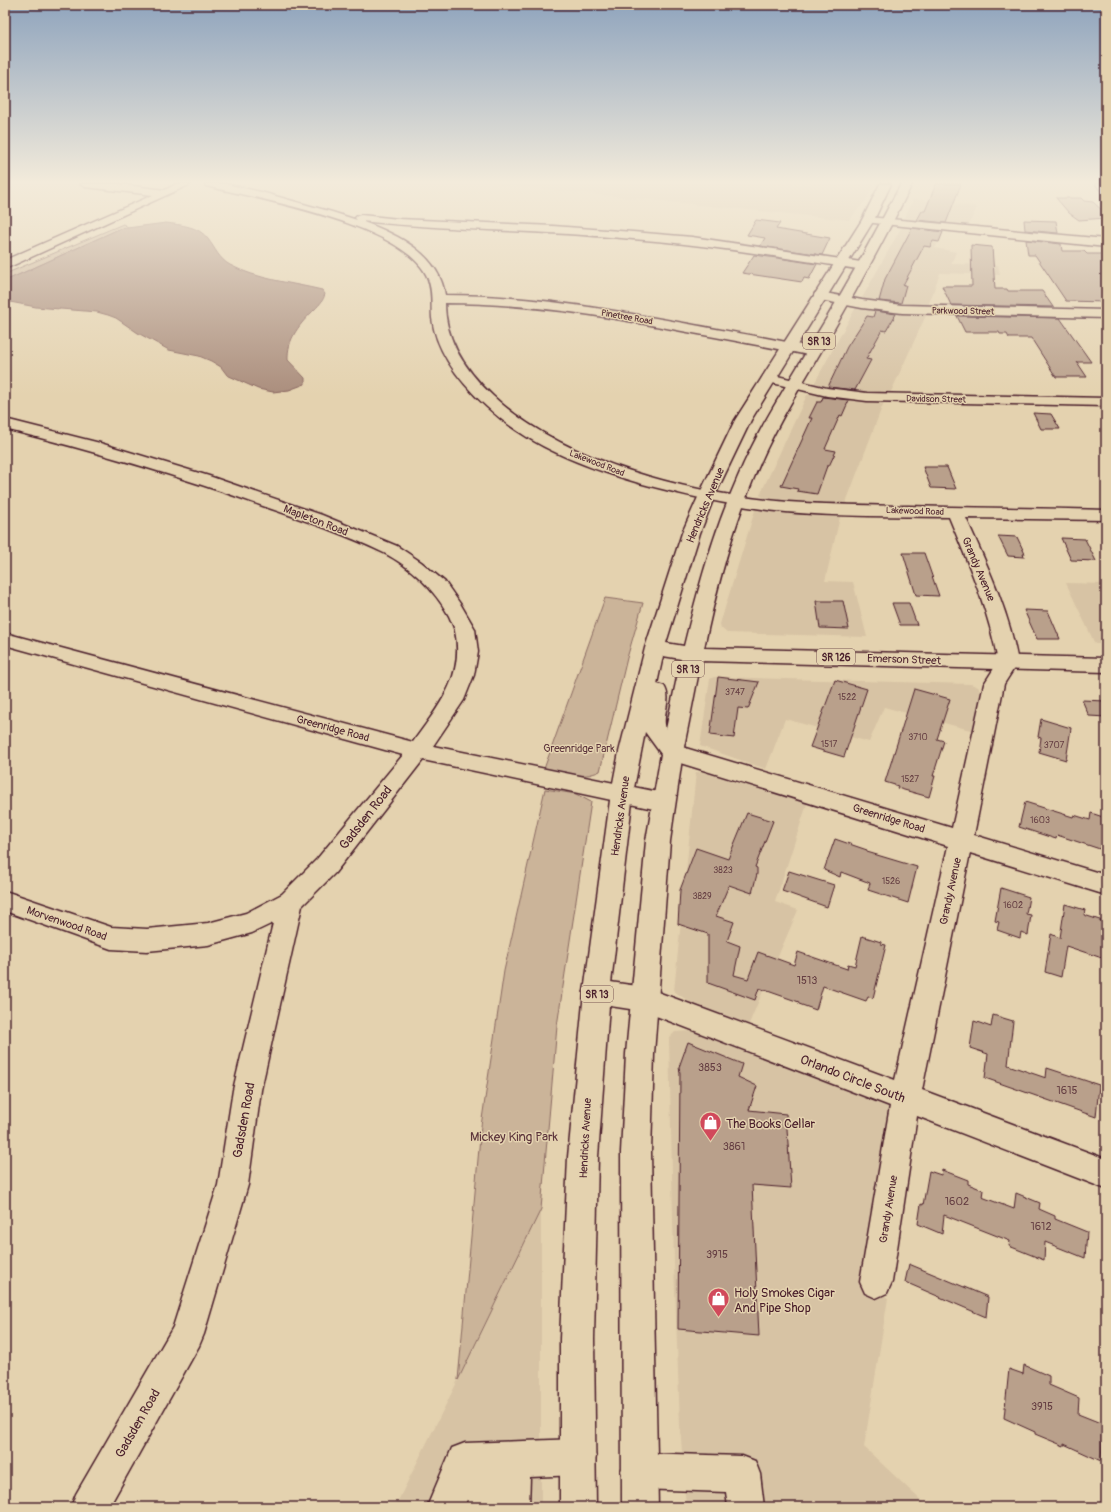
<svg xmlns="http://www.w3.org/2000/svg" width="1111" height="1512" font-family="Pangolin,sans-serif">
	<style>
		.built { fill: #d7c3a4 }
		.green { fill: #cbb499; stroke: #8a6a62 }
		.water { fill: #aa8d7c; stroke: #84615c }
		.building { fill: #b9a08b; stroke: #4a1f2b }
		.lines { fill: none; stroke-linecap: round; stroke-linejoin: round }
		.minor-casing { stroke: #4a1f2b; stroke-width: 3 }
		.major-casing { stroke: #4a1f2b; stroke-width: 3 }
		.minor { fill: #e4d2af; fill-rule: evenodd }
		.major { fill: #e4d2af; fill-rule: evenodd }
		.labels { text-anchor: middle; stroke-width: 3; stroke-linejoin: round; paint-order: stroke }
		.far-street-label { font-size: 9px; fill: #4a1f2b; stroke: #e4d2af }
		.number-label { font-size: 9px; fill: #663f43 }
		.shield { fill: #e4d2af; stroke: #785553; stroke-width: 1 }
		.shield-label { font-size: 10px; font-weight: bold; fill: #4a1f2b }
		.street-label { font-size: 11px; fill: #4a1f2b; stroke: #e4d2af }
		.park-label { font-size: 11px; fill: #5d353c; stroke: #e4d2af }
		.near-number-label { font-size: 11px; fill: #663f43 }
		.near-street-label { font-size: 13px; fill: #4a1f2b; stroke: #e4d2af }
		.near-poi-label { font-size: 13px; fill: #4a1f2b; stroke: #e4d2af; text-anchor: start }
		.near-park-label { font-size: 13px; fill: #5d353c; stroke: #e4d2af }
	</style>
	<rect width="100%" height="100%" fill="#e4d2af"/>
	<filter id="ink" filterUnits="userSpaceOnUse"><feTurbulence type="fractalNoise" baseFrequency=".025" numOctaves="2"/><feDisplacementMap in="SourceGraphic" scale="8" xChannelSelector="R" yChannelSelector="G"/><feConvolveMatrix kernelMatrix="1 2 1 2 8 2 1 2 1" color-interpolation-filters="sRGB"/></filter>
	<g filter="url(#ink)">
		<g class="built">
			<path d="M492,184H874L866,200L849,220Z"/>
			<path d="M913,199L977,207L968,226L904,220Z"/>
			<path d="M914,227L944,230L935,248L956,252L951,264L998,265L1000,275L940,273L927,309L861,300L901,228Z"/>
			<path d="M856,307L927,313L890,394L834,390L823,388L814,384Z"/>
			<path d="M811,394L885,399L845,505L777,502L765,499L760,495L807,395Z"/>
			<path d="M774,508L841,513L825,581L853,582L867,637L727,633L721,628L720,624L755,510Z"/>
			<path d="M1066,583L1106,584V644H1095Z"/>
			<path d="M714,677L971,684L978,687L981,691L974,731L884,707L869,742L785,719L766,769L700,746L710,679Z"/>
			<path d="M696,772L719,773L808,801L775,902L798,910L748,1026L698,1008L674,991Z"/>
			<path d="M690,1031L713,1035L899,1104L869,1287L888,1298L864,1447L928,1507H686L680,1425L674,1263L669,1038L675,1032Z"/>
			<path d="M541,1209V1507H395L458,1380Z"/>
		</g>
		<g class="green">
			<path d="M123,224L128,227L119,229L5,281V274Z"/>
			<path d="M605,598L643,603L627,658L600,771C582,780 563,773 544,769Z"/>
			<path d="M545,789L576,794L591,802L557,1026L541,1209L458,1380L481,1126L504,971Z"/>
		</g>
		<path class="water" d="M166,223C181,225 199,226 208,239C215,248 219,259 230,265C256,279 293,283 322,290L325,294C323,301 320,304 315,309C300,324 287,338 288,360L305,378V384L289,390L273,392L258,389L227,375L221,367L211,361L199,356L169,350L138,333L116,318L108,315L97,312L36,307L5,301V281L119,229Z"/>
		<g class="building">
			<path d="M936,184H961L946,223L917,220L922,211H925Z"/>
			<path d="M1056,198H1081L1084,201L1093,202L1106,214V218L1079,220L1069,213Z"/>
			<path d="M756,220L780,223L776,229L830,238L822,255L760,246L765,238L747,235Z"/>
			<path d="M1024,220L1056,221L1058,233L1025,230Z"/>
			<path d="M912,228L943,232L939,242L933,241L930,247L924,246L903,285H906L901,303L879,301L885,279Z"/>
			<path d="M1026,240L1061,244L1062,251H1084L1087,254H1106V302L1066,301L1035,255H1028Z"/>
			<path d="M971,245L992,247L995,289H1007L1008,291H1042L1053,307L951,305L942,286H972Z"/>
			<path d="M754,255L777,258L817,264L809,279L804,278L802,282L742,273Z"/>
			<path d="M875,311L896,314L886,331L882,330L866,359L871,360L855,390L828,387L847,347L867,316L873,317Z"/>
			<path d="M957,316L1060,318L1091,362H1077L1087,377H1056L1031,338H1009L1007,334H1000L999,332H965Z"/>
			<path d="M823,397L849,400L842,416L840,415L825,449L836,451L829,466H827L817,494L797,491L798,489L781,486L812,418H809L817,402H821Z"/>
			<path d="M1033,413L1051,414L1060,429H1041Z"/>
			<path d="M923,467H947L956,489L931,488Z"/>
			<path d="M998,536L1017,537L1025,554H1023L1024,557L1008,556Z"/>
			<path d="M1061,538L1085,539L1096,561L1071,560Z"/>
			<path d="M903,553H924L939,596L916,595Z"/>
			<path d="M816,601H843L849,629L820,628Z"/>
			<path d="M892,603H909L917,625H900Z"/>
			<path d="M1024,610L1048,611L1060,639H1037Z"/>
			<path d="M718,677L759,682L748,709L738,708L734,738L710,735Z"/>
			<path d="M835,680L867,689L844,757L810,747Z"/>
			<path d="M914,689L950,699L937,739L944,741L933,776H935L929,797L897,788L898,786L885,782Z"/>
			<path d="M1082,700L1106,701V717L1089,716Z"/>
			<path d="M1041,719L1071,728L1066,760L1039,752L1041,738L1038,737Z"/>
			<path d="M1025,802L1073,817L1074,815L1090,820L1091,813L1106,818V851L1057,835L1056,839L1019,827Z"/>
			<path d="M747,813L773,821L755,867L757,868V874L752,893L729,885L716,916L734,922L727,941L740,946L734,975L748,979L758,952L794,965L798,952L847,969L848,964L855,966L862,936L881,942V944L886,945L873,998L868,997L866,1001L823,986L816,1010L799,1004V1002L759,988L755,1000L708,983V934L678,924L680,890L696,848L728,859Z"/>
			<path d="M835,839L867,850V852L917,867L908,903L868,890L870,883L841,872L840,877L824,870Z"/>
			<path d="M789,871L834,885L827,907L782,891Z"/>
			<path d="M1001,888L1029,897L1026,914L1031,915L1028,935L1021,932L1020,938L997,930L999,922L995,921Z"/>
			<path d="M1065,904L1085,910L1084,915L1106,922V931L1102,958L1066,946L1061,977L1045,972L1051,934L1060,938Z"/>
			<path d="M993,1015L1013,1021L1008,1065L1046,1078L1047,1068L1099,1085L1096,1117L985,1078L988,1054L970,1048L974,1021L991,1027Z"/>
			<path d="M688,1042L742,1064L738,1077L757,1086L749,1110L786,1114L791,1188L752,1185L759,1336L678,1329L680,1073L679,1067Z"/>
			<path d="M942,1170L968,1180V1184L983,1190L982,1197L1014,1209L1016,1193L1040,1203L1039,1209L1055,1216V1219L1087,1232L1085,1258L1045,1242L1044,1260L1009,1246L1010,1241L944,1215L942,1234L918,1224L921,1204L923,1205L929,1171L941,1175Z"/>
			<path d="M909,1264L988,1297L986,1317L905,1282Z"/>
			<path d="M1024,1365L1049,1376V1385L1079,1398L1078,1414L1103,1424L1101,1461L1064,1444V1446L1035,1434V1432L1004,1418L1009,1369L1023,1374Z"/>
		</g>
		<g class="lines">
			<defs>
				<g id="minor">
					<path d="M80,184H118L165,190L176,184H191L5,269V260L153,195L85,187Z"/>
					<path d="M205,184H226L261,192L332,212L357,220L355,218L357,216L361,215L399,219L553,226L633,232L692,237L868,263L870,266L868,269L864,270C787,258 710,245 633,239C543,230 452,231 361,221C397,234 439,254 445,295C528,295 608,309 689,324C732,332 776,339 818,349L820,352L818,355L813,356C770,347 726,339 682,331C604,316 526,303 445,303C445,341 466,371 493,396C564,463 693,494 788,502C828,505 868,505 908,506C974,508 1040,508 1106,510V520L966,518C987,565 1009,611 1018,662L1004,684L974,835L1106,875V895L970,853L922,1090L1106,1159V1189L917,1116L892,1282L887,1293L876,1298L865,1293L860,1282L890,1106L643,1011L597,1004L588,1000L584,992L588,984L597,980L644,987L895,1080L948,846L664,758L661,752L664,746L672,744L952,828L984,684L998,662C989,611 969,565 949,517C895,516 840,517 786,512C736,507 687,496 639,483C584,467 529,446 487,407C462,384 436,353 432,318C431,304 433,292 428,279C408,225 259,199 206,186Z"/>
					<path d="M1096,184H1106V193L1102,192Z"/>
					<path d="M868,217L1106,239V247L864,222L862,220L864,218Z"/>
					<path d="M820,292L862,300L902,305L1106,310V318L902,313L862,308L815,299L814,296L815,293Z"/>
					<path d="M769,374L827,388L867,393L1106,398V406L867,401L827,396L764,381L762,378L764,375Z"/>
					<path d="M5,419L100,443L209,476L322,515L397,546L421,562L445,582L461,605L475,629L478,652L474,675L464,700L433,746L663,793L671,796L674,802L671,808L663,811L423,760L335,873L302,906L261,1090L248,1185L204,1334L199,1346L109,1507H71L76,1494L173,1327L218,1185L233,1090L273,923L252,933L208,945L147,951L111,949L5,911V891L111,927L147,929L208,923L246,913L282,894L317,859L403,755L5,645V633L413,742C438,707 465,677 455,631C454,626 451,621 449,616C435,590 411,567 384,553C345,534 303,520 263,506C177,475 93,451 5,429Z"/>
					<path d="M578,1439L591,1444L596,1457L591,1470L578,1475L530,1477L529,1507H467L468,1497L464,1507H427L452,1448L465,1443Z"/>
					<path d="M639,1453L742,1456L755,1461L760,1474L764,1507H728L726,1492L639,1489L626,1484L621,1471L626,1458Z"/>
				</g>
				<path id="major" d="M880,184H891L874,220L751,420L715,495L700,533L666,643L684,646C698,589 713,533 737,479C758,428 789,382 817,334C847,285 874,235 901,184H912C886,236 859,286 830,336C803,383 773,429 753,480C731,534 716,590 704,648L1106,658V672L701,661L683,752L670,841L654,1054L651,1152L658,1507H622L621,1152L626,1054L646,841L661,754L645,732L633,793L610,992L598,1157L594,1339L596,1507H560V1339L568,1157L584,992L611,793L619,752L645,648L682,533L699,495L735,420L862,220ZM663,656L681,659L666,729C661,714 673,700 664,686L657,684Z"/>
			</defs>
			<use href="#minor" class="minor-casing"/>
			<use href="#major" class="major-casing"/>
			<use href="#minor" class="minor"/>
			<use href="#major" class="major"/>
		</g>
	</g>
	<linearGradient id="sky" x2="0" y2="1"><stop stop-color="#8fa4bd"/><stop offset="0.46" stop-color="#f3ebdb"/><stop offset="1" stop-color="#f3ebdb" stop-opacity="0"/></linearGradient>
	<rect width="1111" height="396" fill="url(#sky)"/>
	<defs>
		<symbol id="shop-pin" viewBox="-11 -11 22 30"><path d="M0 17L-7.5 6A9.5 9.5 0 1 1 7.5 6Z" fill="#d1495b" stroke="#e4d2af"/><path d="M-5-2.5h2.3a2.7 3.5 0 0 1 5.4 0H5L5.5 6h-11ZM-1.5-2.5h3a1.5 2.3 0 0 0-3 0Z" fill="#fff"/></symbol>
	</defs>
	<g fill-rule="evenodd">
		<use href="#shop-pin" x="698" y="1110" width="25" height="34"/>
		<use href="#shop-pin" x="706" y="1286" width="25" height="34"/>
	</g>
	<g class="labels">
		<g class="far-street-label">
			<text transform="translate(963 311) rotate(1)" y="3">Parkwood Street</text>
			<text transform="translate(627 317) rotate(10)" y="3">Pinetree Road</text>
			<text transform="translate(936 399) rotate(1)" y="3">Davidson Street</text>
			<text transform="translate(597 463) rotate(21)" y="3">Lakewood Road</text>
			<text transform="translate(915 511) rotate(2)" y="3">Lakewood Road</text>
		</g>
		<g class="number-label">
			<text x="735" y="695">3747</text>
			<text x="847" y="700">1522</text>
			<text x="918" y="740">3710</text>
			<text x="829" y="747">1517</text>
			<text x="1054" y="748">3707</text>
			<text x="910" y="782">1527</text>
			<text x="1040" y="823">1603</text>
			<text x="723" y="873">3823</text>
			<text x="891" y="884">1526</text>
			<text x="702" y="899">3829</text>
			<text x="1013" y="908">1602</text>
		</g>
		<g class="shield">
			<rect x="803" y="333" width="32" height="16" rx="3"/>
			<rect x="817" y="649" width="38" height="16" rx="3"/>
			<rect x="672" y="661" width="32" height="16" rx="3"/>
			<rect x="581" y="986" width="32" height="16" rx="3"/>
		</g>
		<g class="shield-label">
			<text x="819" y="345">SR 13</text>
			<text x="836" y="661">SR 126</text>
			<text x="688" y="673">SR 13</text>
			<text x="597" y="998">SR 13</text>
		</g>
		<g class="street-label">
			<text transform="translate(705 505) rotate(-67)" y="4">Hendricks Avenue</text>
			<text transform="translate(316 520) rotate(21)" y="4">Mapleton Road</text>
			<text transform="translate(979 569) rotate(67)" y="4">Grandy Avenue</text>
			<text transform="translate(904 659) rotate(2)" y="4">Emerson Street</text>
			<text transform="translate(333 728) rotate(15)" y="4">Greenridge Road</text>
			<text transform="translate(620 816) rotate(-82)" y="4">Hendricks Avenue</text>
			<text transform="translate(889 818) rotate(17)" y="4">Greenridge Road</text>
			<text transform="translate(950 891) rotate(-78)" y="4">Grandy Avenue</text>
			<text transform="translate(67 923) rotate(19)" y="4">Morvenwood Road</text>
			<text transform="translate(585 1138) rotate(-87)" y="4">Hendricks Avenue</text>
			<text transform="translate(888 1209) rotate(-81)" y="4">Grandy Avenue</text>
		</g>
		<g class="park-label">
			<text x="579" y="752">Greenridge Park</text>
		</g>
		<g class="near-number-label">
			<text x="807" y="984">1513</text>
			<text x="710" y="1071">3853</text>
			<text x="1067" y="1094">1615</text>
			<text x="734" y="1150">3861</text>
			<text x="957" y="1205">1602</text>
			<text x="1041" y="1230">1612</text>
			<text x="717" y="1258">3915</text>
			<text x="1042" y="1410">3915</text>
		</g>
		<g class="near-street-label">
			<text transform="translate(365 817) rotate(-52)" y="5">Gadsden Road</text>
			<text transform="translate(853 1078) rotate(21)" y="5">Orlando Circle South</text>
			<text transform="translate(243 1120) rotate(-80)" y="5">Gadsden Road</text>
			<text transform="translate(137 1423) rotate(-60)" y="5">Gadsden Road</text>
		</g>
		<g class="near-poi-label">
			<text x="726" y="1128">The Books Cellar</text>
			<text x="734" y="1297">Holy Smokes Cigar<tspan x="734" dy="15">And Pipe Shop</tspan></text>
		</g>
		<g class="near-park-label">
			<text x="514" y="1141">Mickey King Park</text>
		</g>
	</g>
	<rect width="1111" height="1512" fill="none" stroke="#e4d2af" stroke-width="20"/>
	<rect x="10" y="10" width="1091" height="1492" fill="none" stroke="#4a1f2b" stroke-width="1.5" filter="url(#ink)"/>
</svg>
